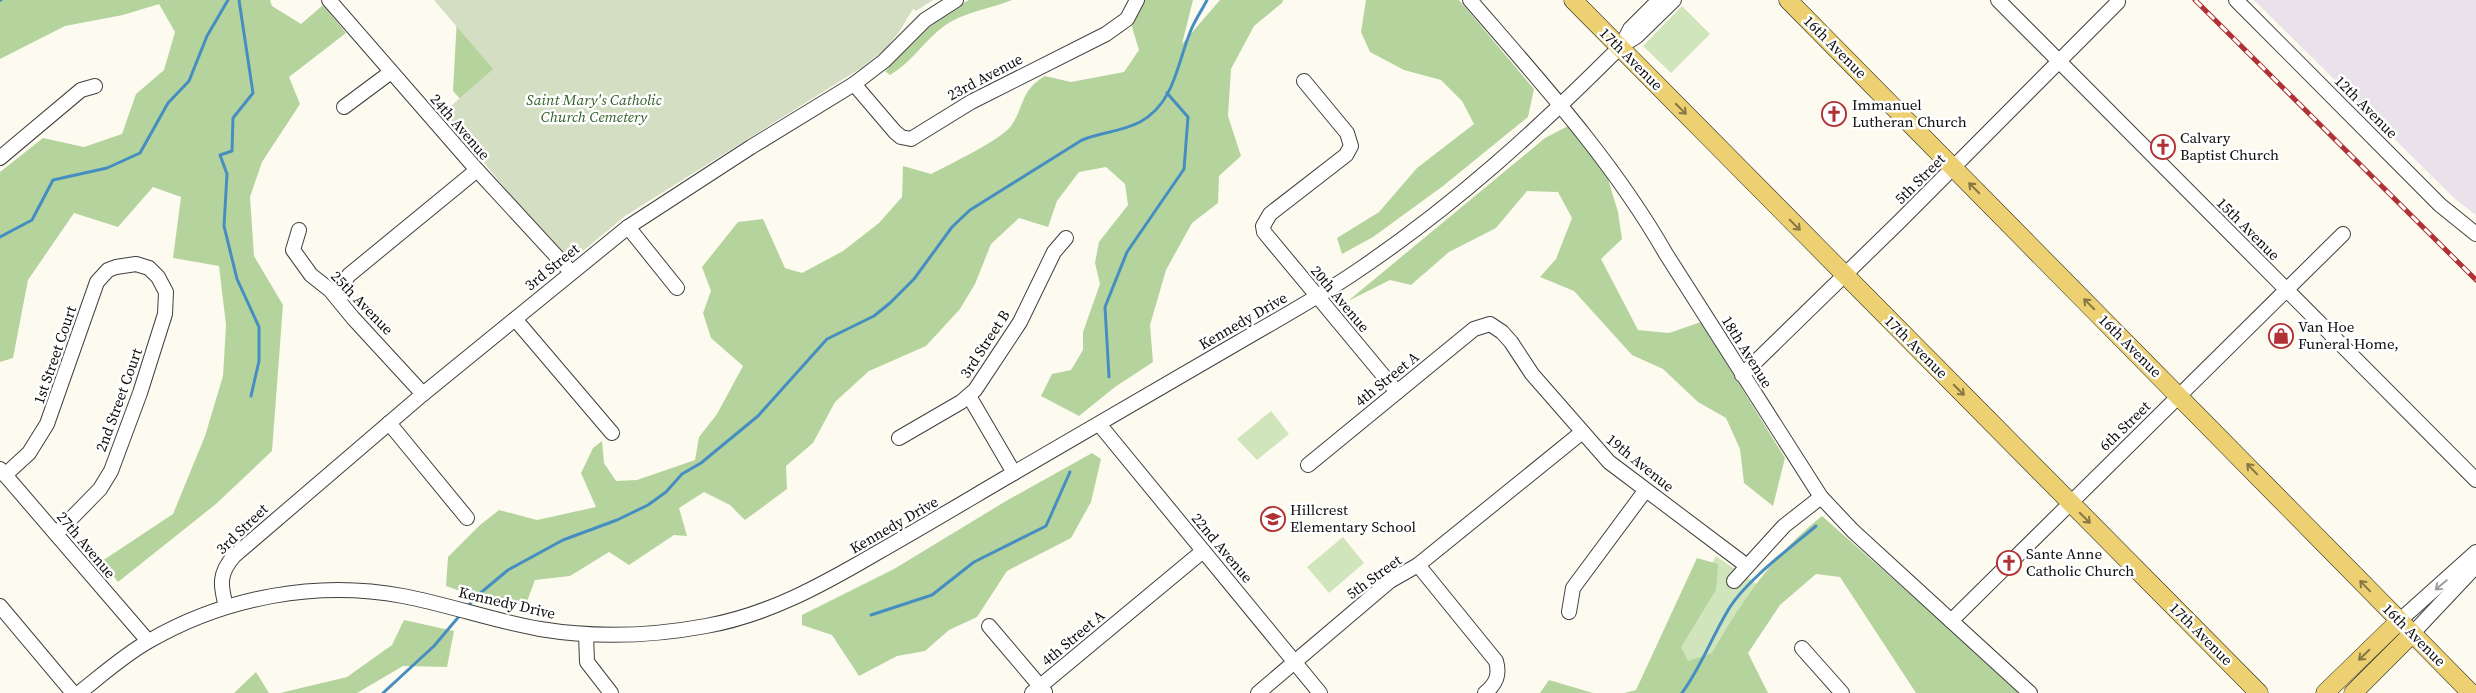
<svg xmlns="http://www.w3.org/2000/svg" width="2476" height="693" font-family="'Source Serif 4',serif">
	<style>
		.industrial { fill: #eae2eb }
		.green { fill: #d1e5bc }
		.forest { fill: #b5d49d }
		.cemetery { fill: #d4dec2 }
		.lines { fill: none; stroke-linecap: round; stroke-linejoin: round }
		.stream { stroke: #468ec1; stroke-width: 3 }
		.minor-casing { stroke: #404040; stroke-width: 16 }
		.major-casing { stroke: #1e1e1e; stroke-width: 19 }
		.minor { stroke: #fff; stroke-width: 14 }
		.major { stroke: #ecd071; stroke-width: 18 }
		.rail-casing { stroke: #b13236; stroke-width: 5 }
		.rail { stroke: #fff; stroke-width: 3; stroke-dasharray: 9; stroke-linecap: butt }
		.oneway { stroke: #887844 }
		.oneway2 { stroke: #9e9e9e }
		.labels { text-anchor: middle; stroke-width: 5; stroke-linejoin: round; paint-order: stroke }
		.street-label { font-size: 15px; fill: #0d0d0d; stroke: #fff }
		.park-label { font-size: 15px; font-style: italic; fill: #2f5f24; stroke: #fff }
		.poi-label { font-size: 15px; fill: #0d0d0d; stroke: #fff; text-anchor: start }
	</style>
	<rect width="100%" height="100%" fill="#fdfbef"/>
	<path class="industrial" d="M2254,0H2476V215L2455,199Z"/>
	<g class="green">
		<path d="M1682,6L1710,34L1671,73L1643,46Z"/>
		<path d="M1271,411L1289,434L1257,460L1237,439Z"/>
		<path d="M1343,537L1364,563L1329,593L1307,567Z"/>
		<path d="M1716,556L1758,585L1692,693H1637L1641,690Z"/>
	</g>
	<g class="forest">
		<path d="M0,0H270L272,6L301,24L323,5L346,33L289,77L300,104L262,162L250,197L254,256L283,305L272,451L216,504L118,582L102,561L173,514L205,436L223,376L226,325L219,266L173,258L181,197L153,187L118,227L74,213L28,280L13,358L0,362V172L43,138L84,147L122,134L136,94L164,70L175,32L159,4L123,15L65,26L0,59Z"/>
		<path d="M969,0H1012C989,9 964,12 944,26C924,41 911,63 890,75L885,71L945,12Z"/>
		<path d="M1140,0H1193L1182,44L1220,0H1283L1282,3L1254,26L1231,69L1228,116L1241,156L1219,176L1218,203L1192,223L1166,270L1150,325L1153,362L1115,387L1079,416L1041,396L1052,374L1071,370L1083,350V332L1100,284L1095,263L1099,242L1128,205L1125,184L1106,167L1079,172L1057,201L1048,227L1019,218L991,244L975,284L960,309L926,346L869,371L835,402L813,443L786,466L787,489L745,520L730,505L704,492L679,508L687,536L674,535L629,565L609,552L570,576L535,580L526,604L506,607L446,586L448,557L480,525L499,510L537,520L596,507L581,473L593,448L602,441L604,463L616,481L637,480L695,460L699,437L717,414L743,366L711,338L703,313L711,291L702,267L738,222L763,219L785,268L802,273L843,251L879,223L902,197L903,166L931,174C950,164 999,141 1011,126C1026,104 1019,92 1045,76L1071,82L1124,72L1139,50L1132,27Z"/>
		<path d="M1366,0H1459L1534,89L1528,117L1443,186L1373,237L1342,254L1337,238L1379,212L1417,168L1474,124L1462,101L1441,80L1404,70L1370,52L1361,32Z"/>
		<path d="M457,17L528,36L469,109L453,91Z"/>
		<path d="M1568,126L1603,163L1618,212L1622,239L1601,259L1638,330L1669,333L1701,322L1785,458L1773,506L1744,483L1740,449L1726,418L1698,402L1663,369L1632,355L1574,291L1540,277L1556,259L1572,218L1558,192L1527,191L1496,228L1449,252L1411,285L1390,280L1348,301L1545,138Z"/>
		<path d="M1092,453L1101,459L1091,502L1071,538L1007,571L977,617L949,630L925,651L897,656L859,676L832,635L802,625V615L894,569L1006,501Z"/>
		<path d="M1822,516L2022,693H1916L1840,577L1816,574L1780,605L1748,653L1768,693H1624L1636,690L1697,558L1718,564L1716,590L1681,647L1688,661L1712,653C1743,599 1773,555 1822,516Z"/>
		<path d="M404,620L454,631L447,667L403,666L357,693H280L347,677L392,645Z"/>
		<path d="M256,672L269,693H234Z"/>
		<path d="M1549,680L1593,693H1540Z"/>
	</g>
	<path class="cemetery" d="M434,0H933L916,11L913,9L899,32L885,49L861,68L625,216L571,261L553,247L443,113L493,69Z"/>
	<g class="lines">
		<g class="stream">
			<path d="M0,0H1"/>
			<path d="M239,0L253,93L233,118L232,151L220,155L227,174L224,226L237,279L259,327V361L251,396"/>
			<path d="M0,237L32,220L53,180L107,168L140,153L168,103L189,81L207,36L228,0"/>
			<path d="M1109,377L1105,307L1127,252L1184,169L1188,117L1167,93"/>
			<path d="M467,607L478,595L508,570L563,540L617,520L648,505L666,492L682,474L701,463L758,416L827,339L874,316L890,303L914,279L952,227L970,210L1082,140C1101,132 1121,132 1140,122C1175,103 1177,63 1191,30C1195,20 1202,10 1207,0"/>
			<path d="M871,615L932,595L974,562L1046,526L1070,472"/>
			<path d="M383,693L434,646L461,614"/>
			<path d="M1682,693C1701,667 1711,639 1727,612C1743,583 1790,548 1816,526"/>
		</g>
		<defs>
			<g id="minor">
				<path d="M329,0L477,170L571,272"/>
				<path d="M1470,0C1540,81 1613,161 1666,254L1821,497L1853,531L2030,693"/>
				<path d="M1998,0L2476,480"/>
				<path d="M2236,0L2440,205L2476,234"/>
				<path d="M1621,47L1630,29L1659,0"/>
				<path d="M1304,81L1347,133L1351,146L1346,155L1270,214L1263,226L1264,232L1397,392"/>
				<path d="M854,84L895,132L901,137L911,139L971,102L1106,34L1127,19L1137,0"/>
				<path d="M344,107L391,72"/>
				<path d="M0,158L81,90L95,86"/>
				<path d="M628,227L677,288"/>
				<path d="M299,230L293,250L311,275L330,290L353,318L423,394"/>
				<path d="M340,300L344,282L349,275L477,170"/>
				<path d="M515,319L612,433"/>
				<path d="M1742,375L1900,221L2118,2"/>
				<path d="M969,396L1014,473"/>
				<path d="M389,423L467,518"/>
				<path d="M1099,424L1320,693"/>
				<path d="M899,438L961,402L975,390L1020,322L1054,252L1066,238"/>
				<path d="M1308,465L1474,329L1490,324L1502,332L1511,342L1532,374L1609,462L1747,566"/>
				<path d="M0,469L148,641"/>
				<path d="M5,475L29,453L47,424L97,282L108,270L116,267L136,264L149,268L158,277L166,292L165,314L140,393L111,471L100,489L56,534"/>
				<path d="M1418,565L1496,661C1500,675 1496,684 1485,693"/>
				<path d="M1734,581L1784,526L1821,497"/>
				<path d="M0,606L73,693"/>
				<path d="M226,606C220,585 219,573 234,556L423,394L628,227L751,147L854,84L884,61L925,20L956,0"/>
				<path d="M1569,612L1573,588L1645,491"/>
				<path d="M1951,621L2343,234"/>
				<path d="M2399,621L2476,552"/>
				<path d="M989,626L1045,692"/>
				<path d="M586,634L587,662L611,693"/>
				<path d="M2412,634L2476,566"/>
				<path d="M1802,648L1842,693"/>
				<path d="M79,693C102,675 124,655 149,641C225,597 317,580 403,596C450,605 494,621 540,629C595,638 652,636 706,626C768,615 822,585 875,554C921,528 966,501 1012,474C1088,430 1164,386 1239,342C1280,318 1321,296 1360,269C1456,204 1538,129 1620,47L1637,36L1674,0"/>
				<path d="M1032,693L1203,551"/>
				<path d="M1258,693L1390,581L1418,565L1581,433"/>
			</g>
			<g id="major">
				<path d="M1573,0L2259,693"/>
				<path d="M1788,0L2471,693"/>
				<path d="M2325,693L2399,621"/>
				<path d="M2353,693L2412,634"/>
			</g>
		</defs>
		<use href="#minor" class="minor-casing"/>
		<use href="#major" class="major-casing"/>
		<use href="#minor" class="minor"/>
		<use href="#major" class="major"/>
		<defs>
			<path id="rail" d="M2195,0L2476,280"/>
		</defs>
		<use href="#rail" class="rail-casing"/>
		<use href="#rail" class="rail"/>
	</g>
	<defs><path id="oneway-shaft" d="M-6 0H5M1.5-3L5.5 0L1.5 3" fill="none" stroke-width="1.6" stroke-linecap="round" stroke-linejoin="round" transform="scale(1.25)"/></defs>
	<g class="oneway">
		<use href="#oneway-shaft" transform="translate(1681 109) rotate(45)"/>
		<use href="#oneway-shaft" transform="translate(1974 188) rotate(-135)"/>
		<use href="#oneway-shaft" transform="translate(1795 225) rotate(45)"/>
		<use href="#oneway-shaft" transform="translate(2089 304) rotate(-135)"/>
		<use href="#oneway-shaft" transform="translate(1959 390) rotate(45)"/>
		<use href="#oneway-shaft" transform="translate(2252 469) rotate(-134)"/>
		<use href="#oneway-shaft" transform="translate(2085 518) rotate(45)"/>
		<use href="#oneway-shaft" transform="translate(2365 586) rotate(-134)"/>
		<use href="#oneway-shaft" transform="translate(2364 655) rotate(136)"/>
	</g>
	<use class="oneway2" href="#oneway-shaft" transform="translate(2441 585) rotate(140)"/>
	<defs>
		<symbol id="church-ring" viewBox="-11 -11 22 22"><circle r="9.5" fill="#fff" stroke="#b13236" stroke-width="1.5"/><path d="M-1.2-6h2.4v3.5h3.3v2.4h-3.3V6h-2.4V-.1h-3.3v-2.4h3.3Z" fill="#b13236"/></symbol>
		<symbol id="shop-ring" viewBox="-11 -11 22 22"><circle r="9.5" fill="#fff" stroke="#b13236" stroke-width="1.5"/><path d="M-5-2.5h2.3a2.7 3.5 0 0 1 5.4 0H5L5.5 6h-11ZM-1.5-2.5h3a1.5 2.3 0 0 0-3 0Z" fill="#b13236"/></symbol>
		<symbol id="school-ring" viewBox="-11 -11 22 22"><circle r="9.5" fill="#fff" stroke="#b13236" stroke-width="1.5"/><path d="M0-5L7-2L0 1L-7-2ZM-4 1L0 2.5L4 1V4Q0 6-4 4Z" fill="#b13236"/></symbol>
	</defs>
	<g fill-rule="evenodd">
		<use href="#church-ring" x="1820" y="100" width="28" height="28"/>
		<use href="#church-ring" x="2149" y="133" width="28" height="28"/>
		<use href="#shop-ring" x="2267" y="322" width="28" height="28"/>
		<use href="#school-ring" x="1259" y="505" width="28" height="28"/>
		<use href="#church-ring" x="1995" y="549" width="28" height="28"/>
	</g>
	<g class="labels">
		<g class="street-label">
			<text transform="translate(1835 47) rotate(45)" y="5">16th Avenue</text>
			<text transform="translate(1631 59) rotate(45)" y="5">17th Avenue</text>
			<text transform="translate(985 77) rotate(-28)" y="5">23rd Avenue</text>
			<text transform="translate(2366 107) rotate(45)" y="5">12th Avenue</text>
			<text transform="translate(460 127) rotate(49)" y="5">24th Avenue</text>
			<text transform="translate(1920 179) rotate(-45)" y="5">5th Street</text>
			<text transform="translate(2248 229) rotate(45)" y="5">15th Avenue</text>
			<text transform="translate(552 267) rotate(-39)" y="5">3rd Street</text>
			<text transform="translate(1340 299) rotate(50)" y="5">20th Avenue</text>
			<text transform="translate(362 303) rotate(46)" y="5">25th Avenue</text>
			<text transform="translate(1243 321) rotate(-30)" y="5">Kennedy Drive</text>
			<text transform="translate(985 344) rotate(-57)" y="5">3rd Street B</text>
			<text transform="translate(2130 346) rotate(45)" y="5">16th Avenue</text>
			<text transform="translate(1916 347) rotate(45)" y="5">17th Avenue</text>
			<text transform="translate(1747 352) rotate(58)" y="5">18th Avenue</text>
			<text transform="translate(55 355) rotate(-71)" y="5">1st Street Court</text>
			<text transform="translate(1387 379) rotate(-39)" y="5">4th Street A</text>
			<text transform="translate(119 400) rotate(-70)" y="5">2nd Street Court</text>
			<text transform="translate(2125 426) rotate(-44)" y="5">6th Street</text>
			<text transform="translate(1640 463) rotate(39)" y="5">19th Avenue</text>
			<text transform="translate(894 525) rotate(-30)" y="5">Kennedy Drive</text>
			<text transform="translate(242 529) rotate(-44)" y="5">3rd Street</text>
			<text transform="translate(86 545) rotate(50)" y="5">27th Avenue</text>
			<text transform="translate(1222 548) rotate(50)" y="5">22nd Avenue</text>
			<text transform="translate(1374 577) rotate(-36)" y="5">5th Street</text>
			<text transform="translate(507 603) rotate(13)" y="5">Kennedy Drive</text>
			<text transform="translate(2201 634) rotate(45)" y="5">17th Avenue</text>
			<text transform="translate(2414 635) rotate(45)" y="5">16th Avenue</text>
			<text transform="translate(1073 638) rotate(-40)" y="5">4th Street A</text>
		</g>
		<g class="park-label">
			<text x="594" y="105">Saint Mary's Catholic<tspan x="594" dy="17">Church Cemetery</tspan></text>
		</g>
		<g class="poi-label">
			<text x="1852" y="110">Immanuel<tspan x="1852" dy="17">Lutheran Church</tspan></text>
			<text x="2180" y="143">Calvary<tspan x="2180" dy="17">Baptist Church</tspan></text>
			<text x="2298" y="332">Van Hoe<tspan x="2298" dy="17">Funeral Home,</tspan></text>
			<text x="1290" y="515">Hillcrest<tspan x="1290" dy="17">Elementary School</tspan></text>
			<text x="2026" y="559">Sante Anne<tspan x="2026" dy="17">Catholic Church</tspan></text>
		</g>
	</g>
</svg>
